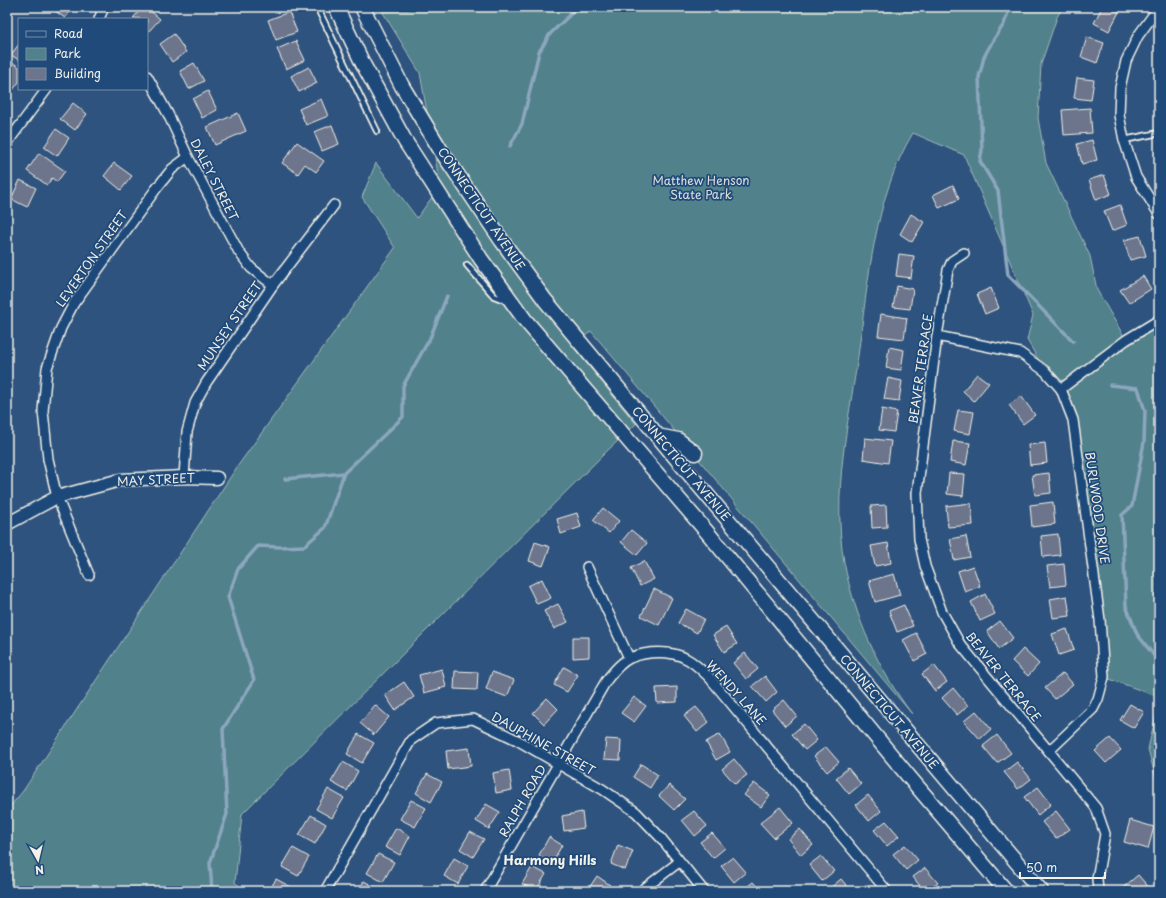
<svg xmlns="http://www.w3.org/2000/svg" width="1166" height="898" font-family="'Playpen Sans',sans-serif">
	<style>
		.green { fill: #51818b; stroke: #a2b9ba }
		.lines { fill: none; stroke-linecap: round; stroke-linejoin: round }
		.stream { stroke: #8ca7be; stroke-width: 3.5 }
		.building { fill: #6c758c; stroke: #f4f1e8 }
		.lane-casing { stroke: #f4f1e8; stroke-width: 8 }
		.street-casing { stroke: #f4f1e8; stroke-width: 12 }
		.secondary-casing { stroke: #f4f1e8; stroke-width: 15 }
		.primary-casing { stroke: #f4f1e8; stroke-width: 17 }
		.lane { stroke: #1f4a7a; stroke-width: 4.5 }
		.street { stroke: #1f4a7a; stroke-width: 9 }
		.secondary { stroke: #1f4a7a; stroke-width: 12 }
		.primary { stroke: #1f4a7a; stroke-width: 14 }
		.labels { text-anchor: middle; stroke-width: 3.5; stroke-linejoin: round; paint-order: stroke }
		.street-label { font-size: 12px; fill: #f4f1e8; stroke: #1f4a7a }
		.park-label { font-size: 12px; fill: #dce0da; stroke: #1f4a7a }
		.neighbourhood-label { font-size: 13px; font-weight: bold; fill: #f4f1e8; stroke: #1f4a7a }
	</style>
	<rect width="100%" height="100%" fill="#2e537e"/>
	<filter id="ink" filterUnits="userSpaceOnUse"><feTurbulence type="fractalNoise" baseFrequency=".025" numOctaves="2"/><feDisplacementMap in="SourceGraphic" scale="8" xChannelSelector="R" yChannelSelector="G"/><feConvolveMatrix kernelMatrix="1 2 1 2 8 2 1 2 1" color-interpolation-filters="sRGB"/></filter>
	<g filter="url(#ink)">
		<g class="green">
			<path d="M413,7H1063L1057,17L1041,64L1038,118L1046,163L1090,256L1097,290L1126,340L1159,320V697L1104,677L1072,420L1061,389L1045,371L1027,340L1033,315L964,155L913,133C874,197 868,283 858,356C848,425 832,493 844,562C855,618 878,669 912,714L591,331L573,347L636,424L607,451L242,814L235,883L249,891H7V810L23,791L237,467L395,248L362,197L376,163L417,218L440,186L420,73L382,11L408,10Z"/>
			<path d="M1159,702V790L1148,749Z"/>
		</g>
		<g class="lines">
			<g class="stream">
				<path d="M1010,7L1004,24L992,42L984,57L979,77L981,125L982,150L980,161L998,191L1008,275L1073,341"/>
				<path d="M510,146L522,124L539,52L550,34L578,7"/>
				<path d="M1110,385L1138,388L1145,411L1144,442L1132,506L1122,515L1126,606L1137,634L1159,662"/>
				<path d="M285,479L344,473"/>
				<path d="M212,891L210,863L227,814L223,729L254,680L228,597L238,569L258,546L280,547L304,546L325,528L344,473L403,417V386L430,338L447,296"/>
			</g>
		</g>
		<g class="building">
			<path d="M52,7H74L65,18L51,8Z"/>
			<path d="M143,7H146L160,19L148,32L147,31V19L133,18Z"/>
			<path d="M1102,7H1110L1119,12L1109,31L1094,23Z"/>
			<path d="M289,12L297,32L276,40L268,20Z"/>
			<path d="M174,34L186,52L172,62L160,44Z"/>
			<path d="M1087,37L1104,43L1097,63L1081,57Z"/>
			<path d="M296,41L305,60L286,69L277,49Z"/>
			<path d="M19,44V60L11,55Z"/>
			<path d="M12,62L19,67V82L9,95L7,94V70Z"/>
			<path d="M194,63L204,81L189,89L180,71Z"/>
			<path d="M309,67L317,83L299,92L291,76Z"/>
			<path d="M1077,78L1094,80L1091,100L1074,98Z"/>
			<path d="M1159,79V99L1155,80Z"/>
			<path d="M208,91L217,110L202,118L193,99Z"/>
			<path d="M321,99L328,116L306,125L299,109Z"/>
			<path d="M73,103L87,114L75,130L60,119Z"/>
			<path d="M1090,108L1092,133L1064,135L1062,110Z"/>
			<path d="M238,113L246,131L215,145L207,127Z"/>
			<path d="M332,125L339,144L322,151L314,132Z"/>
			<path d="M56,129L69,138L57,156L44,147Z"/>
			<path d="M1092,140L1097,160L1082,164L1077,144Z"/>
			<path d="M297,142L324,161L316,172L305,164L298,174L282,163Z"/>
			<path d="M39,153L65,171L57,182L52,178L47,185L27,171Z"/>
			<path d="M114,163L132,176L121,190L104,176Z"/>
			<path d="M1104,175L1111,194L1096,200L1089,180Z"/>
			<path d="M20,180L36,188L27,207L11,199Z"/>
			<path d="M953,185L959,199L939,208L933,195Z"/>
			<path d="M1120,205L1127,225L1112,231L1104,211Z"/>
			<path d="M911,214L924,222L912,242L900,234Z"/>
			<path d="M1140,236L1146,256L1130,260L1124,240Z"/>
			<path d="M899,254L914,256L911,278L896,276Z"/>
			<path d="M1143,276L1151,289L1129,303L1120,290Z"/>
			<path d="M897,286L913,289L910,309L893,307Z"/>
			<path d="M991,288L999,308L985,314L977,294Z"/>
			<path d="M881,314L907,318L904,339L878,336Z"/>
			<path d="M889,347L904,350L901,370L886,368Z"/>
			<path d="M977,374L989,383L974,401L963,391Z"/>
			<path d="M888,378L902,381L899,401L884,399Z"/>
			<path d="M1021,396L1035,415L1023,424L1009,405Z"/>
			<path d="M882,409L897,412L894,432L879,430Z"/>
			<path d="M958,410L974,412L970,434L954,431Z"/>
			<path d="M865,438L891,441L888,463L863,459Z"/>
			<path d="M953,441L970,443L966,465L950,462Z"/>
			<path d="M1045,443L1047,463L1030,465L1028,445Z"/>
			<path d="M949,473L965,474L963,496L947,494Z"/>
			<path d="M1049,473L1051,493L1035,495L1032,475Z"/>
			<path d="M1053,502L1055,524L1032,527L1030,505Z"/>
			<path d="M971,503L973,525L948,527L946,506Z"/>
			<path d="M886,505L887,527L872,528L871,506Z"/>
			<path d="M603,508L619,521L609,533L593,520Z"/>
			<path d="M577,513L581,527L561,534L557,519Z"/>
			<path d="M631,530L647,543L637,555L621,542Z"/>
			<path d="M1058,534L1060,555L1043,557L1041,536Z"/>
			<path d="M966,536L970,557L954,560L950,539Z"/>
			<path d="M535,542L550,547L543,566L529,561Z"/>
			<path d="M888,543L891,563L875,566L871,546Z"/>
			<path d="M644,561L654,579L640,586L631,568Z"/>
			<path d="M1064,564L1066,585L1050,587L1047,566Z"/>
			<path d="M973,566L980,586L965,592L958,571Z"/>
			<path d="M894,574L900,595L875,602L869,581Z"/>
			<path d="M542,579L551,598L537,604L528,586Z"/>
			<path d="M654,589L672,598L659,625L641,616Z"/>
			<path d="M985,594L995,614L980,621L971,602Z"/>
			<path d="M1067,596L1070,616L1053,618L1050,599Z"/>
			<path d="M558,604L568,622L554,629L544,611Z"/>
			<path d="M904,605L913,626L897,632L889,611Z"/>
			<path d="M686,609L704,619L697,633L678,623Z"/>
			<path d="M1000,621L1013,638L999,649L987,631Z"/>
			<path d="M726,627L737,644L724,652L713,635Z"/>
			<path d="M1067,629L1074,650L1059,655L1052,634Z"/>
			<path d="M916,633L927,654L914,661L903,640Z"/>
			<path d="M573,637H589V657L573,658Z"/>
			<path d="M1023,649L1039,664L1028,676L1012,661Z"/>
			<path d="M745,653L758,669L746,679L733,663Z"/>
			<path d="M934,665L947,682L935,691L922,674Z"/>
			<path d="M564,667L578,675L567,692L554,685Z"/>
			<path d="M442,669L446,687L424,693L419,675Z"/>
			<path d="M455,671L478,672L477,690L454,689Z"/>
			<path d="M492,672L514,680L507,697L486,689Z"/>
			<path d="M1063,673L1073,684L1055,699L1045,688Z"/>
			<path d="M765,676L777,692L766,702L752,686Z"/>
			<path d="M404,682L414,697L395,710L385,695Z"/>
			<path d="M677,687V702L657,703L656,688Z"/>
			<path d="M953,688L968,706L957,715L942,698Z"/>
			<path d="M634,697L646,706L634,722L621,713Z"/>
			<path d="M547,698L558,709L544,724L533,713Z"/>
			<path d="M784,700L797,716L785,726L772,710Z"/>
			<path d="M1130,704L1144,712L1134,728L1120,720Z"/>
			<path d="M375,705L389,717L374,735L360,723Z"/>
			<path d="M696,707L709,722L697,732L684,716Z"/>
			<path d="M976,711L991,729L980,739L964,721Z"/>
			<path d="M804,724L817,740L805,750L792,734Z"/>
			<path d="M358,734L374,743L362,763L347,754Z"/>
			<path d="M720,734L730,752L716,760L706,742Z"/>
			<path d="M997,735L1011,753L997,763L983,746Z"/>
			<path d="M1110,738L1121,750L1106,763L1095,751Z"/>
			<path d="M606,739L621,740L620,760L604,759Z"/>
			<path d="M826,747L839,762L827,772L814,756Z"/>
			<path d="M469,748L471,766L448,769L446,751Z"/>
			<path d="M734,759L747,775L735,784L722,769Z"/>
			<path d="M343,762L358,771L347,791L331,782Z"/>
			<path d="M1017,762L1031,779L1018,789L1004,772Z"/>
			<path d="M641,764L658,775L650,788L633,777Z"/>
			<path d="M848,768L861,784L849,794L836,778Z"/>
			<path d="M509,770L512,790L496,793L493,773Z"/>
			<path d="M427,774L442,782L431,802L416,793Z"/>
			<path d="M754,783L770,795L761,807L744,795Z"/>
			<path d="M669,785L685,799L674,810L659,796Z"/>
			<path d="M1038,787L1051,804L1038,815L1024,797Z"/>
			<path d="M328,789L344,798L332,818L316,809Z"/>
			<path d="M868,795L881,811L869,821L856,805Z"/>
			<path d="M411,800L426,808L415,827L400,819Z"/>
			<path d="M486,804L500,812L489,829L476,821Z"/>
			<path d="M780,807L793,823L774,838L760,823Z"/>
			<path d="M694,811L707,826L695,836L682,820Z"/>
			<path d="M1056,811L1070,829L1056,839L1042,822Z"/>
			<path d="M582,812L584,828L564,831L562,816Z"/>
			<path d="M311,815L326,824L315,844L299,835Z"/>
			<path d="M1130,820L1154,827L1148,849L1124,842Z"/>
			<path d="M886,821L899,836L887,846L874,830Z"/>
			<path d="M396,828L410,836L400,855L385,847Z"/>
			<path d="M800,829L813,845L801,855L788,839Z"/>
			<path d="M470,832L484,839L473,857L460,849Z"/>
			<path d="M712,833L725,848L713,858L700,842Z"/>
			<path d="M549,837L562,845L552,863L539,855Z"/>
			<path d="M618,845L633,851L625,870L611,864Z"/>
			<path d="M905,845L918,860L906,870L893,854Z"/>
			<path d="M293,848L309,857L298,876L282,867Z"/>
			<path d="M378,854L394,862L383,882L367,873Z"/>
			<path d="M821,856L834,871L822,881L809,865Z"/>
			<path d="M733,857L746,872L734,882L721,866Z"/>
			<path d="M454,858L468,866L458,884L444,876Z"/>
			<path d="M532,867L546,874L536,891L522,884Z"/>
			<path d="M925,868L938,883L928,891H924L913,877Z"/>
			<path d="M1138,875L1152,891H1119Z"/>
			<path d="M597,876L610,885L606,891H587Z"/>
			<path d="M276,879L291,887L289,891H269Z"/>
			<path d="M841,879L851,891H831L829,889Z"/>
			<path d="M364,881L380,890L379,891H358Z"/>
			<path d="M753,882L761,891H742Z"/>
		</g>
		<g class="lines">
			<defs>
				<g id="lane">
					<path d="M317,7L377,131"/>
					<path d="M1124,140L1159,133"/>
					<path d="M467,265L494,296L507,301"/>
				</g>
				<g id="street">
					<path d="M1159,7L1138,36L1126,61L1120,88L1119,115L1124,140L1136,177L1159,214"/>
					<path d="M99,19L104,7"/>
					<path d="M147,76L168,114L188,157L239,252L251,268L273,285"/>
					<path d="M7,144L13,135L47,89"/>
					<path d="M964,253L952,261L948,270L937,336L917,493L919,539L925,566L942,612L960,644L1096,808L1105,834L1097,879L1098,891"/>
					<path d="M937,336L1020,353L1045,371L1061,389L1073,420L1100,620L1104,677L1098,699L1093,709L1049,751"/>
					<path d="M1061,389L1126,340L1159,320"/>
					<path d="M184,477L187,432L195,403L206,383L273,285L334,205"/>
					<path d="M587,567L629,658"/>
					<path d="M89,575L57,497L48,459L43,411L47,368L61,328L74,303L156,189L172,169L188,157"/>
					<path d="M325,891L411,740L436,723L473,719L517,740L602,789L636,812L661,838L704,891"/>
					<path d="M485,891L606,681C612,673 621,662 630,658C647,651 671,650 687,659C695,663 702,671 709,677L887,891"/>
					<path d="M641,891L679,862"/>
				</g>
				<path id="secondary" d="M7,524L57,497L120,480L184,477L217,478"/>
				<g id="primary">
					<path d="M336,7L363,64L405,141L481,259L525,320L707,532L910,778L1006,891"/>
					<path d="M362,7L402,86L440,149L502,241L545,300L686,470L1041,891"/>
					<path d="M657,436L678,440L695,453"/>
				</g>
			</defs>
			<use href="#lane" class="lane-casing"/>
			<use href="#street" class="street-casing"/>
			<use href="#secondary" class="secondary-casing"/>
			<use href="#primary" class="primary-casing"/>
			<use href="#lane" class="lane"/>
			<use href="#street" class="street"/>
			<use href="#secondary" class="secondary"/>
			<use href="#primary" class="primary"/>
		</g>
	</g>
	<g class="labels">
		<g class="street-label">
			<text transform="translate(214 180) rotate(63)" y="4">DALEY STREET</text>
			<text transform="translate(481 209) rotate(56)" y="4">CONNECTICUT AVENUE</text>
			<text transform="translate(92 259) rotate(-55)" y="4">LEVERTON STREET</text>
			<text transform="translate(230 326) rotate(-56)" y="4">MUNSEY STREET</text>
			<text transform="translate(921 369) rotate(-82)" y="4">BEAVER TERRACE</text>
			<text transform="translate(681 464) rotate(50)" y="4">CONNECTICUT AVENUE</text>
			<text transform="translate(156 480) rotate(-3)" y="4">MAY STREET</text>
			<text transform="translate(1097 508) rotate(82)" y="4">BURLWOOD DRIVE</text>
			<text transform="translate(1003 677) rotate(51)" y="4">BEAVER TERRACE</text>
			<text transform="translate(736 693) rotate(48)" y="4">WENDY LANE</text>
			<text transform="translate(889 712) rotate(50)" y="4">CONNECTICUT AVENUE</text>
			<text transform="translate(543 744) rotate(29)" y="4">DAUPHINE STREET</text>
			<text transform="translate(523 801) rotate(-60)" y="4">RALPH ROAD</text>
		</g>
		<g class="park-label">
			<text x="701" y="185">Matthew Henson<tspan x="701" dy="14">State Park</tspan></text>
		</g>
		<g class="neighbourhood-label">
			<text x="550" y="865">Harmony Hills</text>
		</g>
	</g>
	<rect width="1166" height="898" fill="none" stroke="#1f4a7a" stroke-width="24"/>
	<rect x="12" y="12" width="1142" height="874" fill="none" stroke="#f4f1e8" stroke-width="1.5" filter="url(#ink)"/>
	<rect x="18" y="18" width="130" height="72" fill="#1f4a7a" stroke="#748da6"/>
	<rect x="26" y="31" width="20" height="6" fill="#1f4a7a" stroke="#748da6"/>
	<text x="54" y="38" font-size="12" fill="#f4f1e8">Road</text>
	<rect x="26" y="48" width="20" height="12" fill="#51818b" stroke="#748da6"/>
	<text x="54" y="58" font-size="12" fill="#f4f1e8">Park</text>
	<rect x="26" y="68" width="20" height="12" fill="#6c758c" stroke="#748da6"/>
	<text x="54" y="78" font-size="12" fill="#f4f1e8">Building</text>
	<g transform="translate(38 860) rotate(172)" stroke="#1f4a7a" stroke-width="3" paint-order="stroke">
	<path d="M0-3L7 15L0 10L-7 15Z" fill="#f4f1e8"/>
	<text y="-6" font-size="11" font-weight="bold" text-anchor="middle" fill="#f4f1e8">N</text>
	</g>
	<path d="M1020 872v6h85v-6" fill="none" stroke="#f4f1e8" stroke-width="2"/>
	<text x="1026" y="872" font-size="12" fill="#f4f1e8" stroke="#1f4a7a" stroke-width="3" paint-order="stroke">50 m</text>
</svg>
